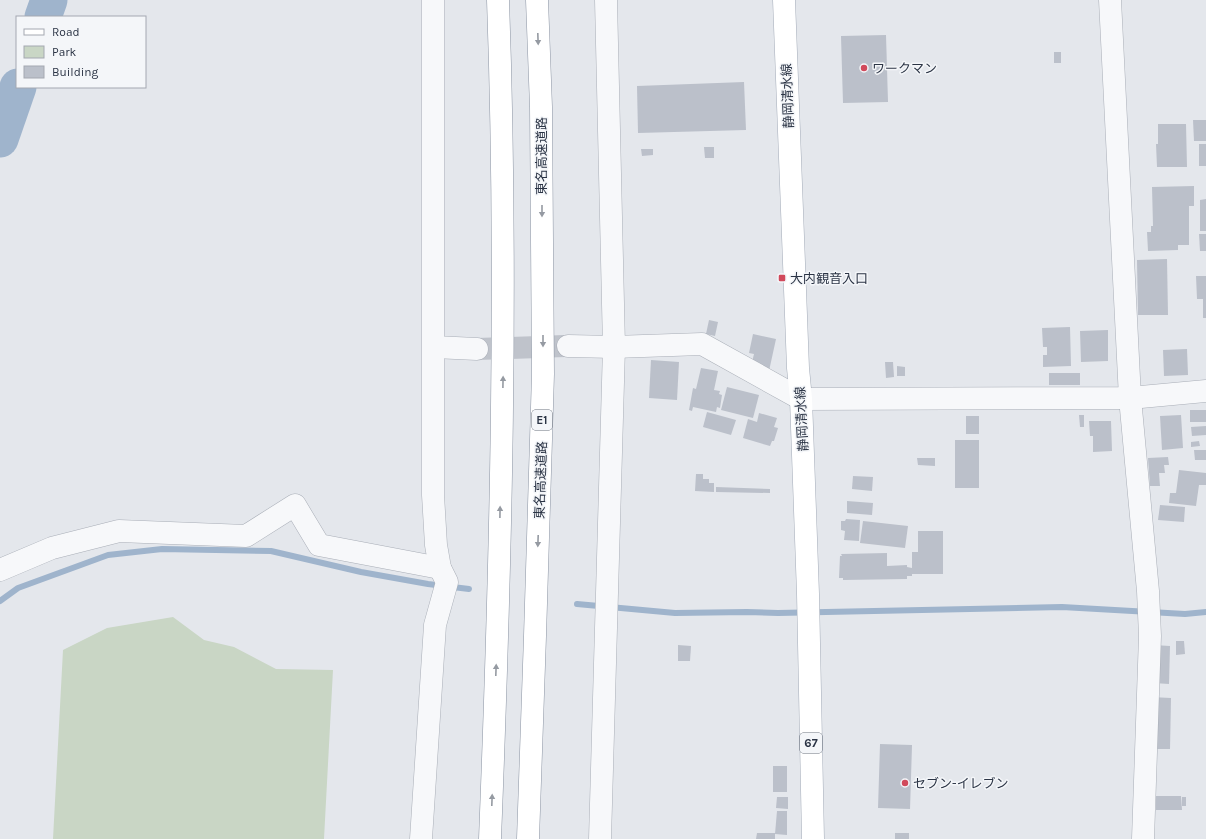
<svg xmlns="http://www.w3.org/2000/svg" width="1206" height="839" font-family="Karla,'Noto Sans JP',sans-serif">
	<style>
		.green { fill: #c9d6c5 }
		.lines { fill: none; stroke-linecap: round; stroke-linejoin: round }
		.stream { stroke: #9fb4cc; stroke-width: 6 }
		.river { stroke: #9fb4cc; stroke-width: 37 }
		.building { fill: #bbc0ca }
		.minor-tunnel { stroke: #bfc3cb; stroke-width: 22; stroke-dasharray: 22 11; stroke-linecap: butt }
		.minor-casing { stroke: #a9aeb7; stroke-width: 23 }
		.major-casing { stroke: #a3abb8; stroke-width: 23 }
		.highway-casing { stroke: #8b94a3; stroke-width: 23 }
		.minor { stroke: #f7f8fa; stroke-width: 22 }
		.major { stroke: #fff; stroke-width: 22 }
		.highway { stroke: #fff; stroke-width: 22 }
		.oneway { fill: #959aa2 }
		.poi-dot { fill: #d1495b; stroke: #f4f6f9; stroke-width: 1.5 }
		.labels { text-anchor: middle; stroke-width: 3; stroke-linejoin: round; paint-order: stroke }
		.shield { fill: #f4f6f9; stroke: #676e7b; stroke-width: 1 }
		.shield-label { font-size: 12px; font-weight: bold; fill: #2b3445 }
		.poi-label { font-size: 13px; fill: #2b3445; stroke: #f4f6f9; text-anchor: start }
		.street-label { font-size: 13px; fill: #2b3445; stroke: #f4f6f9 }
	</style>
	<rect width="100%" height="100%" fill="#e4e7ec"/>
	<path class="green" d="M173,617L204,640L234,647L276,669L333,670L324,839H53L63,650L107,628Z"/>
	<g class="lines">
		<g class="stream">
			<path d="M0,601L18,588L108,555L162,549L271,551L361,572L428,584L469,589"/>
			<path d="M577,604L675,613L747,612L778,613L1062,607L1185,614L1206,612"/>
		</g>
		<g class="river">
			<path d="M43,17L49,0"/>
			<path d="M0,139L18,87"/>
		</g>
	</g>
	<g class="building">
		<path d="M886,35L888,102L843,103L841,36Z"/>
		<rect x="1054" y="52" width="7" height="11"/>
		<path d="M744,82L746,130L638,133L637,86Z"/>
		<path d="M1193,120H1206V141H1194Z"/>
		<path d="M1158,124H1186L1187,167H1157L1156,144H1158Z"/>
		<rect x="1199" y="144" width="7" height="22"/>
		<path d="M704,147H714V158H705Z"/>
		<path d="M641,149H653V155L642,156Z"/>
		<path d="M1194,186V206H1189V245H1178V250L1148,251L1147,232H1151V226H1153L1152,187Z"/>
		<path d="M1206,199V231H1200V200Z"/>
		<path d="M1199,234H1206V251H1200Z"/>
		<path d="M1167,259L1168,315H1138L1137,260Z"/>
		<path d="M1196,276H1206V318H1203V299H1197Z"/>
		<path d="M709,320L718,322L715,336L706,334Z"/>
		<path d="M1070,327L1071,366L1043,367V355H1047V347H1043L1042,328Z"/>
		<path d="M1108,330V361L1081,362L1080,331Z"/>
		<path d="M753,334L776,339L769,371L751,366L754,354L749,353Z"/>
		<path d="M1187,349L1188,375L1164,376L1163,350Z"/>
		<path d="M651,360L679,362L677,400L649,398Z"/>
		<path d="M885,362H893L894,377L886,378Z"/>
		<path d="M897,366L905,367V376H897Z"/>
		<path d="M701,368L718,371L714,390L720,391L719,394L722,395L720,408L717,407L716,412L693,407L692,411L689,410L693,388L696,389Z"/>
		<rect x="1049" y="373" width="31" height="12"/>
		<path d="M727,387L759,395L753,418L721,410Z"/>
		<rect x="1190" y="410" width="16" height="12"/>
		<path d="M707,412L736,420L731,435L703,427Z"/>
		<path d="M759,413L777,418L774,427L778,428L774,441H772L770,446L743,438L748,419L757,422Z"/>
		<path d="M1079,415H1084V427H1080Z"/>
		<path d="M1181,415L1183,448L1162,450L1160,416Z"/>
		<rect x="966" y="416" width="13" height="18"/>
		<path d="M1089,421H1111L1112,451L1093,452V436H1090Z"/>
		<path d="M1206,426V435L1192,436L1191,427Z"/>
		<rect x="955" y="440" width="24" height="48"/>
		<path d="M1199,441L1200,446L1191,447V442Z"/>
		<path d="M1194,450H1206V460H1195Z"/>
		<path d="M1168,457L1169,465H1164L1165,473H1159L1160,486H1150L1148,458Z"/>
		<path d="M917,458H935V466L918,465Z"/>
		<path d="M1179,470L1206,473V485H1199L1196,506L1169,503L1170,493H1176Z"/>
		<path d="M696,474H703V479H709V483H714V492L695,491Z"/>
		<path d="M853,476L873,477L872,491L852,489Z"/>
		<path d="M716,487L770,489V493L716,492Z"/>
		<path d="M847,501L873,503L872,515L847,513Z"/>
		<path d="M1160,505L1185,507L1184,522L1158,520Z"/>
		<path d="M846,519L860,520L859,541L844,540L845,531L841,530V521H845Z"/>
		<path d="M863,521L908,526L905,548L860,543Z"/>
		<path d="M918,531H943V574H912V576H907V579L843,580V578H839L840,556H842L841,554L887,553V566L907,565V567L912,568V552H918Z"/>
		<path d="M1176,641H1184L1185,654L1176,655Z"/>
		<path d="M678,645L691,646L690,661H678Z"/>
		<path d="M1154,645L1170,646L1169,684L1153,683Z"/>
		<path d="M1151,697L1171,698L1170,749H1151Z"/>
		<path d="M880,744L912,745L910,809L878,808Z"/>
		<rect x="773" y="766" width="14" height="26"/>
		<path d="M1156,796H1181L1182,810H1156Z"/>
		<path d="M777,797H788V809L776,808Z"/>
		<rect x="1182" y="797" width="4" height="9"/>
		<path d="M777,811H787V835L775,834Z"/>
		<path d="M757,833H775V839H756Z"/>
		<rect x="895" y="833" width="14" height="6"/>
	</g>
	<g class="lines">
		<path class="minor-tunnel" d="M477,349L568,346"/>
		<defs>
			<g id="minor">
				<path d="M1110,0L1130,398L1148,591L1150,636L1143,839"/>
				<path d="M568,346L614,347L702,344L801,399L1130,398L1206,391"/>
				<path d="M434,347L477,349"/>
				<path d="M0,570L52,548L119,531L246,536L295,505L319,545L440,568"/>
				<path d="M421,839L435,625L447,582L440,568L436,545L433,495V0"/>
				<path d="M600,839L614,347L606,0"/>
			</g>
			<path id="major" d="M784,0L798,368L801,399L808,594L813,839"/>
			<g id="highway">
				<path d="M490,839C501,559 508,280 498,0"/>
				<path d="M528,839L535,636L543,374L541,107L537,0"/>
			</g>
		</defs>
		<use href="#minor" class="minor-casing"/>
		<use href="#major" class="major-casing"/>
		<use href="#highway" class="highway-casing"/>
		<use href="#minor" class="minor"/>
		<use href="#major" class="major"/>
		<use href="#highway" class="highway"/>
	</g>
	<defs><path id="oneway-solid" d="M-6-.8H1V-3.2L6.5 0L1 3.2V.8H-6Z"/></defs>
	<g class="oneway">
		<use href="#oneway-solid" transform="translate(538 39) rotate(88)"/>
		<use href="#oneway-solid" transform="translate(542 211) rotate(90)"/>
		<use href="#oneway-solid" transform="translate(543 341) rotate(90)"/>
		<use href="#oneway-solid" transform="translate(503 382) rotate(-89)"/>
		<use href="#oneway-solid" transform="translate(500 512) rotate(-89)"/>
		<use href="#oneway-solid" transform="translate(538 541) rotate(92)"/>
		<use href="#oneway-solid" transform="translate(496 670) rotate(-88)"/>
		<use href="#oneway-solid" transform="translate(492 800) rotate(-88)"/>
	</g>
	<g class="poi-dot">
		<circle cx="864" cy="68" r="4"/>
		<rect x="778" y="274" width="8" height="8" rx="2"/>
		<circle cx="905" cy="783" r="4"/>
	</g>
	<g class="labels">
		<g class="shield">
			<rect x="532" y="410" width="20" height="20" rx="3"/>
			<rect x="800" y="733" width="22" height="20" rx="3"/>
		</g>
		<g class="shield-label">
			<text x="542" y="424">E1</text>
			<text x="811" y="747">67</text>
		</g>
		<g class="poi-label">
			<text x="872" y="73">ワークマン</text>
			<text x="790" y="283">大内観音入口</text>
			<text x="913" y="788">セブン-イレブン</text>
		</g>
		<g class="street-label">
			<text transform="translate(787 96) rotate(-92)" y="5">静岡清水線</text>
			<text transform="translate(541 156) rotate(-90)" y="5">東名高速道路</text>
			<text transform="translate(801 419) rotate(-93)" y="5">静岡清水線</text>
			<text transform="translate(540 480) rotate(-88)" y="5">東名高速道路</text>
		</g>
	</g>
	<rect x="16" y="16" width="130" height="72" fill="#f4f6f9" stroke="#a4a8b1"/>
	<rect x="24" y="29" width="20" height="6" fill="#ffffff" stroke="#a4a8b1"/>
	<text x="52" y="36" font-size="12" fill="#2b3445">Road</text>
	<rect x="24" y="46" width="20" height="12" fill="#c9d6c5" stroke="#a4a8b1"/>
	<text x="52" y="56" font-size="12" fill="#2b3445">Park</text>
	<rect x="24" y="66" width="20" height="12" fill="#bbc0ca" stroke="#a4a8b1"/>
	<text x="52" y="76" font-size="12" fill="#2b3445">Building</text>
</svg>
